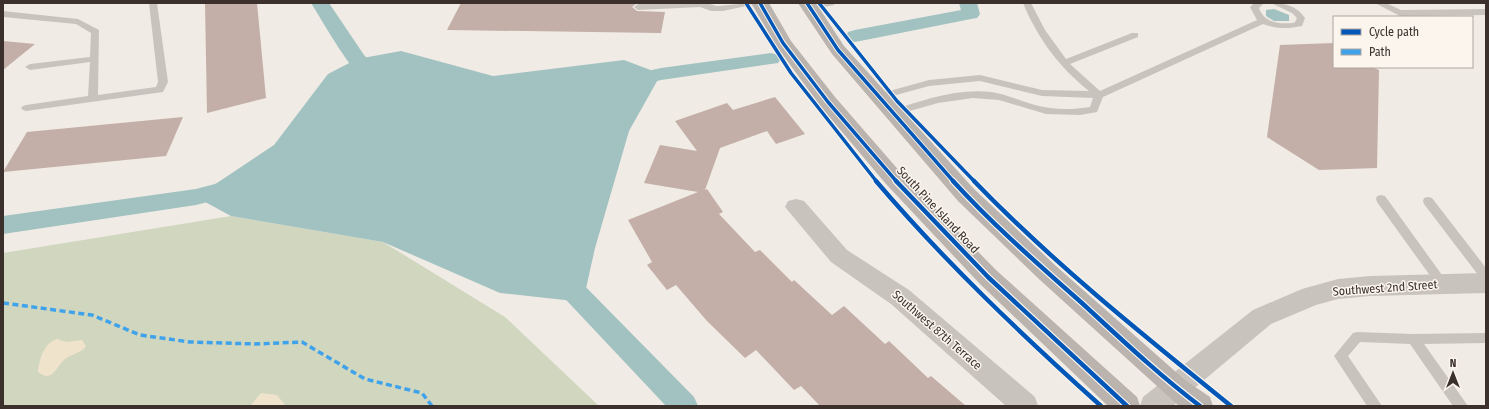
<svg xmlns="http://www.w3.org/2000/svg" width="1489" height="409" font-family="'Fira Sans Condensed',sans-serif">
	<style>
		.green { fill: #d1d6bf }
		.sand { fill: #efe3cc }
		.water { fill: #a1c2c1 }
		.lines { fill: none; stroke-linecap: round; stroke-linejoin: round }
		.canal { fill: #a1c2c1; fill-rule: evenodd }
		.building { fill: #c3afa7 }
		.lane { fill: #c9c3be; fill-rule: evenodd }
		.street { fill: #c9c3be; fill-rule: evenodd }
		.secondary { fill: #bab3ae; fill-rule: evenodd }
		.quiet { stroke: #3fa3eb; stroke-width: 3.5; stroke-dasharray: 6 3.5; stroke-linecap: butt }
		.cycleway-far1-casing { stroke: #fbf5ee; stroke-width: 5.5 }
		.cycleway-casing { stroke: #fbf5ee; stroke-width: 7 }
		.cycleway-far1 { stroke: #0057b8; stroke-width: 3.5 }
		.cycleway { stroke: #0057b8; stroke-width: 4.5 }
		.labels { text-anchor: middle; stroke-width: 3; stroke-linejoin: round; paint-order: stroke }
		.street-label { font-size: 12px; fill: #3b302b; stroke: #fbf5ee }
	</style>
	<rect width="100%" height="100%" fill="#f0ebe5"/>
	<path class="green" d="M231,216L383,242L505,317L599,406H3V253Z"/>
	<g class="sand">
		<path d="M57,339L66,342L82,340L86,346L84,349C78,353 70,355 64,360C55,368 53,383 38,372C39,359 44,343 57,339Z"/>
		<path d="M261,393L277,395L286,406H250Z"/>
	</g>
	<g class="water">
		<path d="M1274,9L1289,15V21H1274L1266,16V10Z"/>
		<path d="M401,51L493,76L624,60L661,74L629,131L595,248L583,302L500,293L383,242L231,216L196,197L274,145L328,74L357,59Z"/>
	</g>
	<g class="lines">
		<g class="canal">
			<path d="M311,3H329L364,55L388,82L385,87C380,88 375,89 370,86C350,71 325,25 311,3Z"/>
			<path d="M959,3H977L980,14L977,18L971,19L855,42L848,40L846,36L848,32L855,30L961,10Z"/>
			<path d="M771,53L778,55L781,59L778,63L661,80L632,87L625,86L622,81L625,76L661,68Z"/>
			<path d="M226,181L234,183L237,189L234,195L196,205L3,234V216L196,189Z"/>
			<path d="M562,269L571,272L694,397L698,406H666L553,286L550,279L553,272Z"/>
		</g>
	</g>
	<g class="building">
		<path d="M205,3H257L266,98L207,113Z"/>
		<path d="M461,3H637L632,7L637,11L665,12L661,33L447,30Z"/>
		<path d="M3,41L35,44L3,70Z"/>
		<path d="M1334,43V67H1372L1379,70L1377,168L1319,170L1267,137L1280,45Z"/>
		<path d="M775,97L805,134L776,144L767,131L720,148L705,190L707,189L723,212L719,214L755,252L760,250L792,282L794,280L832,315L844,306L885,344L889,341L928,378L931,376L966,406H820L801,386L794,390L756,350L745,358L707,321L676,285L667,290L647,265L652,262L628,220L698,192L644,183L660,145L697,151L675,121L727,103L733,110Z"/>
		<path d="M183,117L166,156L3,172L27,132Z"/>
	</g>
	<g class="lines">
		<g class="lane">
			<path d="M149,3H157L168,82L163,92L26,111L23,110L21,108L23,106L26,105L88,96L90,62L30,70L25,67L30,64L90,57L91,33L76,24L3,17V11L78,19L99,30L98,95L156,87L158,82Z"/>
			<path d="M668,3H706L717,6L752,3L751,5L723,11H711L700,7L638,10L634,7L638,4Z"/>
			<path d="M817,3H835L834,5L809,10L805,7Z"/>
			<path d="M1023,3H1031L1045,30L1066,59L1132,33H1138V37L1070,64L1100,91L1257,20L1250,7L1254,3H1264L1259,8C1264,23 1279,24 1293,23L1295,22L1297,18L1292,13L1271,3C1285,3 1297,6 1305,18L1302,26C1288,29 1277,29 1263,24L1103,97L1097,112L1080,115L1046,114L999,100L973,98L938,103L892,116L887,113L889,111C921,101 956,88 991,92C1006,94 1020,101 1035,105C1053,110 1071,110 1090,107L1093,98L1042,96L980,81L929,86L878,100L875,99L873,97L875,95L929,80L980,75L1042,90L1089,91C1059,67 1038,39 1023,3Z"/>
			<path d="M1375,3H1386L1401,10L1486,9V15L1400,16Z"/>
			<path d="M1381,195L1385,196L1447,282L1449,285L1447,288L1443,290L1439,288L1377,202L1376,199L1377,196Z"/>
			<path d="M1428,197L1432,198L1486,268V282L1482,280L1424,204L1423,201L1424,198Z"/>
			<path d="M1357,332L1413,334L1486,333V343L1424,344L1468,406H1453L1410,344L1360,342L1348,356L1382,406H1367L1334,356L1353,333Z"/>
		</g>
		<g class="street">
			<path d="M796,199L804,201L847,250L909,290L1035,397L1038,406H1006L891,304L831,262L785,207L788,201Z"/>
			<path d="M1486,273V293L1370,296L1338,299L1316,305L1271,324L1173,406H1140L1143,397L1253,310L1302,289L1338,279L1370,276Z"/>
		</g>
		<g class="secondary">
			<path d="M751,3H769L791,41L835,97L902,174L996,270L1137,397L1140,406H1108L980,284L886,184L821,107L777,47Z"/>
			<path d="M798,3H816L844,46L974,189L1056,266L1185,380L1210,397L1213,406H1179L1040,280L958,201L832,54Z"/>
		</g>
		<path class="quiet" d="M3,303L92,315L140,335L190,342L255,344L302,342L365,379L422,393L432,406"/>
		<defs>
			<g id="cycleway-far1">
				<path d="M746,3L791,73L877,182"/>
				<path d="M760,3L783,43L828,102L897,182"/>
				<path d="M807,3L838,50L954,182"/>
				<path d="M819,3L897,101L975,182"/>
			</g>
			<g id="cycleway">
				<path d="M876,181C945,262 1022,335 1101,406"/>
				<path d="M896,181L988,277L1127,406"/>
				<path d="M953,181C993,225 1039,265 1083,304C1121,339 1159,375 1200,406"/>
				<path d="M974,181C1052,262 1143,335 1231,406"/>
			</g>
		</defs>
		<use href="#cycleway-far1" class="cycleway-far1-casing"/>
		<use href="#cycleway" class="cycleway-casing"/>
		<use href="#cycleway-far1" class="cycleway-far1"/>
		<use href="#cycleway" class="cycleway"/>
	</g>
	<g class="labels">
		<g class="street-label">
			<text transform="translate(938 210) rotate(47)" y="4">South Pine Island Road</text>
			<text transform="translate(1385 288) rotate(-4)" y="4">Southwest 2nd Street</text>
			<text transform="translate(937 330) rotate(41)" y="4">Southwest 87th Terrace</text>
		</g>
	</g>
	<rect width="1489" height="409" fill="none" stroke="#3b302b" stroke-width="8"/>
	<rect x="1333" y="16" width="140" height="52" fill="#fbf5ee" stroke="#aea6a0"/>
	<rect x="1341" y="29" width="20" height="6" fill="#0057b8" stroke="#aea6a0"/>
	<text x="1369" y="36" font-size="12" fill="#3b302b">Cycle path</text>
	<rect x="1341" y="49" width="20" height="6" fill="#3fa3eb" stroke="#aea6a0"/>
	<text x="1369" y="56" font-size="12" fill="#3b302b">Path</text>
	<g transform="translate(1453 373)" stroke="#fbf5ee" stroke-width="3" paint-order="stroke">
	<path d="M0-3L7 15L0 10L-7 15Z" fill="#3b302b"/>
	<text y="-6" font-size="11" font-weight="bold" text-anchor="middle" fill="#3b302b">N</text>
	</g>
</svg>
